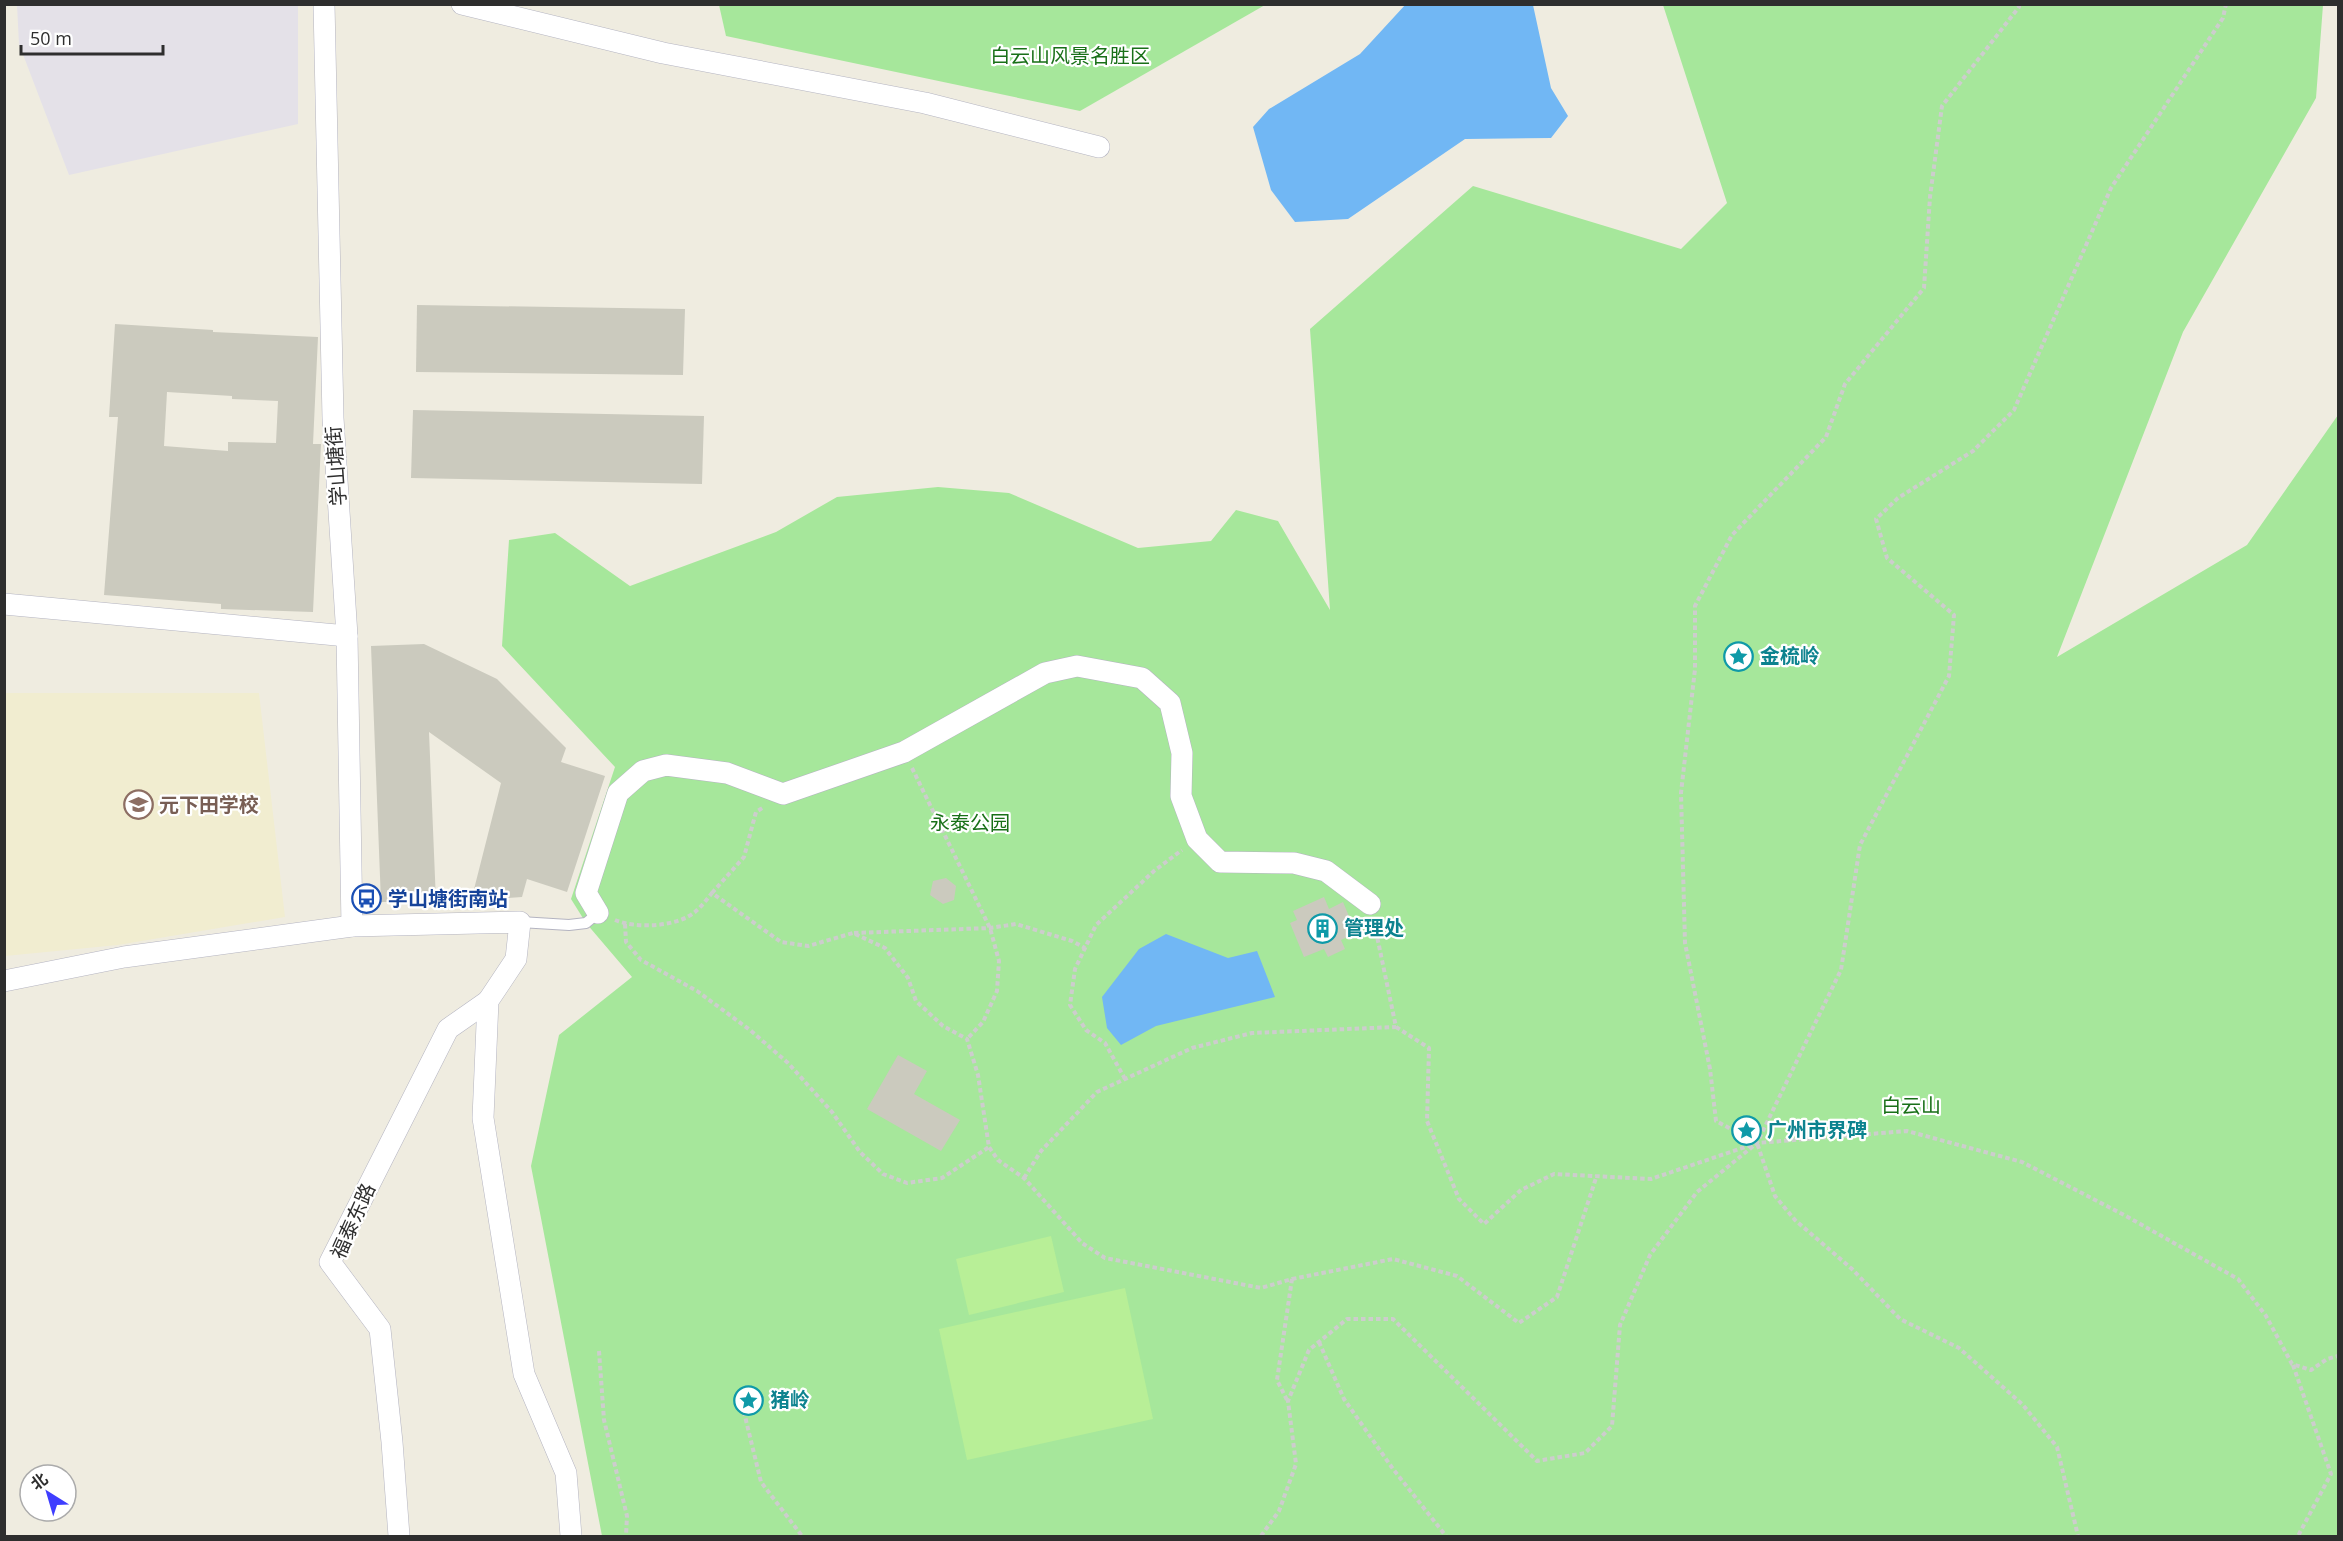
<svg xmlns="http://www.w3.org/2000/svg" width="2343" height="1541" font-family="'Open Sans','Noto Sans SC',sans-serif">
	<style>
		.industrial { fill: #e4e1e8 }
		.education { fill: #f1edd0 }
		.green { fill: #a6e79b }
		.pitch { fill: #b8ef97 }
		.water { fill: #71b7f4 }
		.building { fill: #cbcabe; fill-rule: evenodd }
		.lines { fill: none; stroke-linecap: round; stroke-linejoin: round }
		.lane-casing { stroke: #b4b4c1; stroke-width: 12 }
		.street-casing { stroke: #b4b4c1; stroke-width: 22 }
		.path { stroke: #cdcdcd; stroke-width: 4; stroke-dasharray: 4.5 3; stroke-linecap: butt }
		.lane { stroke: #fff; stroke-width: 10 }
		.street { stroke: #fff; stroke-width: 21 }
		.labels { text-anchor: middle; stroke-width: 4.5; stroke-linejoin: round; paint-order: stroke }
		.park-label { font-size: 20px; fill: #197018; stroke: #fff }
		.street-label { font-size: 20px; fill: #2e2e2e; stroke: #fff }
		.culture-label { font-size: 20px; font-weight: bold; fill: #0d838f; stroke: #fff; text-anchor: start }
		.education-label { font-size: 20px; font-weight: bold; fill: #785e54; stroke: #fff; text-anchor: start }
		.transit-label { font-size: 20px; font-weight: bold; fill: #164399; stroke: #fff; text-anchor: start }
	</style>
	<rect width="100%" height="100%" fill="#efece0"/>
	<path class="industrial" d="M17,5H298V124L69,175L19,44Z"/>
	<path class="education" d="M5,693H259L285,917L118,945L5,956Z"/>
	<g class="green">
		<path d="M719,5V4L1265,5L1080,111L726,36Z"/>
		<path d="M1663,5H2323L2316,98L2183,332L2057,657L2247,545L2338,415V1536H602L531,1166L559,1035L632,977L586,923L571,899L615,767L502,646L509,540L555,533L630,586L776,532L837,497L938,487L1009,493L1138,548L1211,541L1236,510L1278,521L1330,610L1310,329L1473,186L1681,249L1727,203Z"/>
	</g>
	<g class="pitch">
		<path d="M1051,1236L1064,1292L969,1315L956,1259Z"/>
		<path d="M1125,1288L1153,1419L967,1460L939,1329Z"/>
	</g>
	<g class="water">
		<path d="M1406,4L1533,5L1551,88L1568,116L1551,138L1465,139L1348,219L1295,222L1271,190L1253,127L1269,109L1360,54Z"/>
		<path d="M1166,934L1228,958L1257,951L1275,997L1156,1026L1121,1045L1107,1028L1102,997L1139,949Z"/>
	</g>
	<g class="building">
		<path d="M417,305L685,309L683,375L416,372Z"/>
		<path d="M115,324L213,330V332L318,337L313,444H321L313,612L221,609V604L104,595L118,417H109ZM167,392L232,396V399L278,401L276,443L228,442V451L164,446Z"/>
		<path d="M413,410L704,416L702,484L411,478Z"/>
		<path d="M424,644L497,679L566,748L561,762L605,776L567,892L527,879L522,897L471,901L501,783L429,732L436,902H381L371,646Z"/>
		<path d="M946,878L956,886L954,900L943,904L930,895L933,881Z"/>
		<path d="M1324,897L1329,909L1343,902L1356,933L1341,940L1345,949L1328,957L1324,949L1304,957L1290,923L1297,920L1293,911Z"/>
		<path d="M898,1055L927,1071L914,1094L960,1120L941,1151L867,1109Z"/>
	</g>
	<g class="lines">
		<defs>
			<path id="lane" d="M520,922L569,925L586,923L598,913"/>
			<g id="street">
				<path d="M324,4L333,418L347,636L352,926"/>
				<path d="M462,4L663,53L925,103L1099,147"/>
				<path d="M4,604L347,636"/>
				<path d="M598,913L586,893L618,793L643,771L666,765L727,773L783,794L904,752L1045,673L1077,666L1142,678L1170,703L1182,753L1181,796L1197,839L1220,862L1294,863L1326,871L1370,904"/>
				<path d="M4,981L124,957L352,926L520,922L516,959L488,1001L483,1118L524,1374L566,1473L571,1536"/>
				<path d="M399,1536L392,1442L380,1329L330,1262L448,1029L488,1001"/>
			</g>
		</defs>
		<use href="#lane" class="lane-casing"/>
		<use href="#street" class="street-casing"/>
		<g class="path">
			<path d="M2018,4L2019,7L1942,106L1930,197L1924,288L1845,384L1826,437L1732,535L1695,606V669L1681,793L1685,943L1710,1069L1716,1121L1757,1143L1775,1196L1795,1220L1852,1269L1900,1319L1959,1348L2023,1405L2057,1447L2078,1536"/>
			<path d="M912,768L990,928L999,961L997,991L983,1022L967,1039"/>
			<path d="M712,893L744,857L756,812L764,807"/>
			<path d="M615,920C636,929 679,927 696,911C702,906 707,899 712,893L781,942L808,946L853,933L885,948L908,978L916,1001L943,1026L967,1039L978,1075L989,1147L998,1160L1024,1178L1082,1243L1105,1258L1261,1288L1292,1279L1277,1380L1287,1400"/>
			<path d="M625,924L626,942L641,960L697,991L750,1030L788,1063L832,1112L860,1152L883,1174L907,1183L942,1178L989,1147"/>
			<path d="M854,933L990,928L1016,924L1072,941L1085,948"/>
			<path d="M1396,1027L1429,1048L1427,1121L1459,1199L1484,1224L1521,1190L1554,1174L1651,1179L1757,1143L1907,1131L2022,1162L2126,1216L2238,1279L2266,1316L2292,1364L2311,1370L2327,1359L2338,1356"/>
			<path d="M1125,1079L1105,1043L1086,1030L1070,1005L1075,969L1096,925L1154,871L1182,850"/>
			<path d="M1024,1178L1041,1151L1097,1092L1192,1048L1252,1033L1396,1027L1374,922"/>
			<path d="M1292,1279L1393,1259L1457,1276L1519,1323L1557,1297L1597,1175"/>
			<path d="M1319,1342L1344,1399L1393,1469L1446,1536"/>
			<path d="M599,1351L604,1420L627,1516L626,1536"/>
			<path d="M2293,1365L2331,1474L2298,1536"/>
			<path d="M742,1404L761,1482L802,1536"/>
			<path d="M1261,1536L1279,1511L1296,1464L1288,1401L1309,1350L1347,1319H1393L1537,1461L1585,1453L1612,1426L1620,1325L1650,1255L1697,1192L1757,1143L1841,970L1860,845L1949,676L1954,615L1887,558L1876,519L1898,498L1973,451L2014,410L2111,188L2223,18L2226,4"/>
		</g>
		<use href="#lane" class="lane"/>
		<use href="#street" class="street"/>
	</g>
	<defs>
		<symbol id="sight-ring" viewBox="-11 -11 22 22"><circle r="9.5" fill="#fff" stroke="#0f9aa8" stroke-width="1.5"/><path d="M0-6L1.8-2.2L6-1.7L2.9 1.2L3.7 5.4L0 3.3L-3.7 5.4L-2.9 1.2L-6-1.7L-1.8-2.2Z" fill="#0f9aa8"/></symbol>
		<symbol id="school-ring" viewBox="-11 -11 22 22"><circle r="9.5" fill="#fff" stroke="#8d6e63" stroke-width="1.5"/><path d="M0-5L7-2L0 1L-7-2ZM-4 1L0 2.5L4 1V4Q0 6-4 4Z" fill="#8d6e63"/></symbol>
		<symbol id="bus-ring" viewBox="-11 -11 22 22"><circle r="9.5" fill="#fff" stroke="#1a4fb4" stroke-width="1.5"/><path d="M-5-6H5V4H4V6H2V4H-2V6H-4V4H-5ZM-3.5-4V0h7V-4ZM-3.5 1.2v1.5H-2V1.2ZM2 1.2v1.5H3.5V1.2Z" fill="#1a4fb4"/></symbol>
		<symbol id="building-ring" viewBox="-11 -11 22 22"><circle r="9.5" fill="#fff" stroke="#0f9aa8" stroke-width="1.5"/><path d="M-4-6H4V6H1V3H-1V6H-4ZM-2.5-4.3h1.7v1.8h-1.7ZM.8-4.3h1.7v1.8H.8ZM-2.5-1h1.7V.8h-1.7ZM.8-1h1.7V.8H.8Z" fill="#0f9aa8"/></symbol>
	</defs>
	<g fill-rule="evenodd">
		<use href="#sight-ring" x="1722" y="640" width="33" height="33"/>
		<use href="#school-ring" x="122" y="788" width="33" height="33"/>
		<use href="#bus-ring" x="350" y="882" width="33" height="33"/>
		<use href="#building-ring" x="1306" y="912" width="33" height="33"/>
		<use href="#sight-ring" x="1730" y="1114" width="33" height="33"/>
		<use href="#sight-ring" x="732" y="1384" width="33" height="33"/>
	</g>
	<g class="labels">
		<g class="park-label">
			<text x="1070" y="63">白云山风景名胜区</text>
			<text x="970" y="830">永泰公园</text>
			<text x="1911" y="1113">白云山</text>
		</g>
		<g class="street-label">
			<text transform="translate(336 466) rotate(-94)" y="7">学山塘街</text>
			<text transform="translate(353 1221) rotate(-66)" y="7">福泰东路</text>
		</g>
		<g class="culture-label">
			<text x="1760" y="663">金梳岭</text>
			<text x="1344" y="935">管理处</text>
			<text x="1767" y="1137">广州市界碑</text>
			<text x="770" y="1407">猪岭</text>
		</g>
		<g class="education-label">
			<text x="159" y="812">元下田学校</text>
		</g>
		<g class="transit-label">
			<text x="388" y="906">学山塘街南站</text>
		</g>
	</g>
	<rect width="2343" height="1541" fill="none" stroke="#2e2e2e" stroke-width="12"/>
	<g transform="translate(48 1493) rotate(323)"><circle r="28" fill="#ffffff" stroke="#ababab" stroke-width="1.5"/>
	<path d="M0-4.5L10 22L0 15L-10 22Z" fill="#3f3eff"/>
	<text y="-9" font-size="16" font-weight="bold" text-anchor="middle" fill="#2e2e2e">北</text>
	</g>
	<path d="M21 45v9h142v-9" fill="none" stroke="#2e2e2e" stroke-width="3"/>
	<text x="30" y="45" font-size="18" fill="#2e2e2e" stroke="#ffffff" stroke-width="4.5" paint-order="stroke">50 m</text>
</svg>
